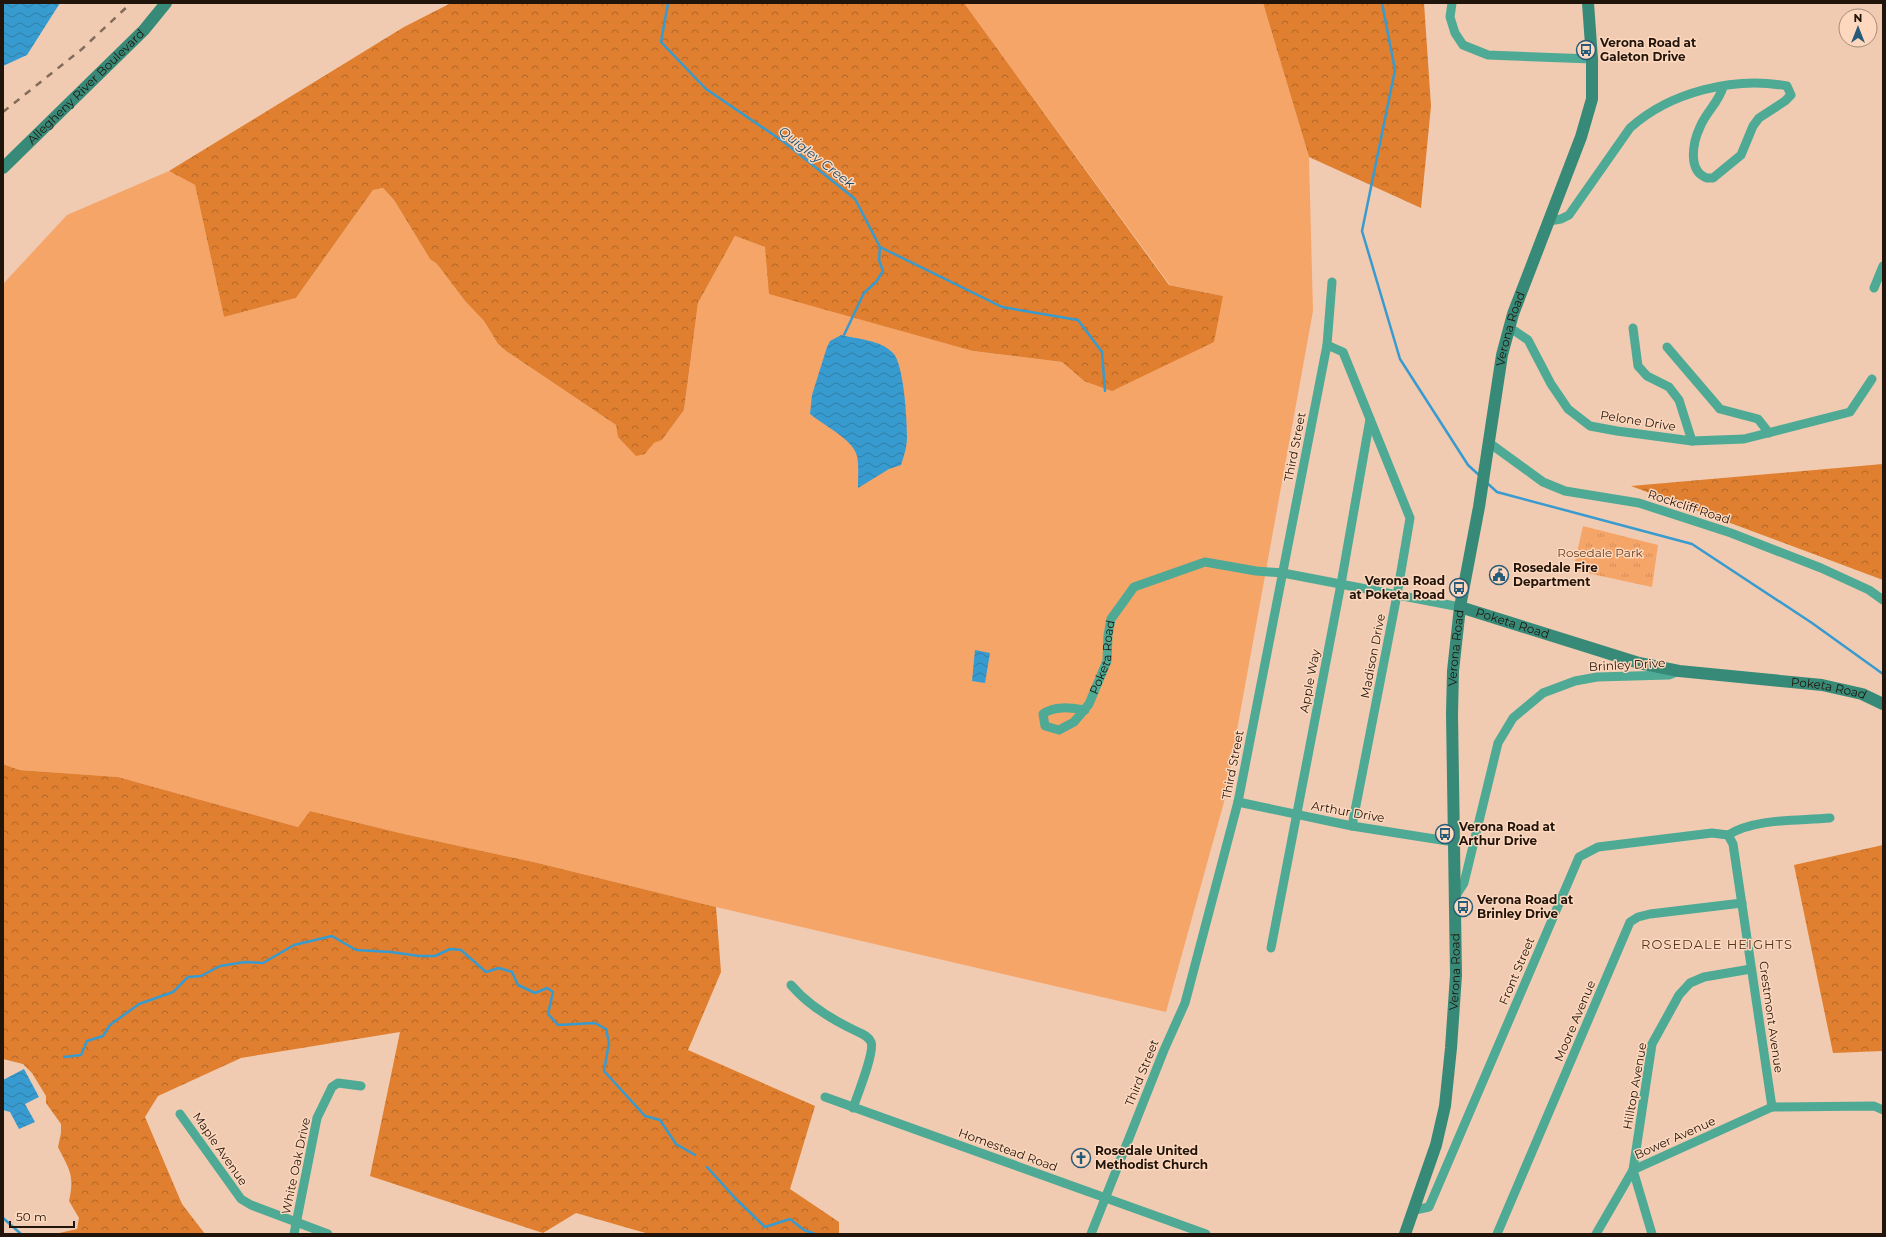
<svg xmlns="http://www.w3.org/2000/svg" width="1886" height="1237" font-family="Montserrat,sans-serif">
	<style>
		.green { fill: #f6a569 }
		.forest { fill: url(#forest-crowns) }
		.park { fill: url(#park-tufts) }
		.water { fill: url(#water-waves) }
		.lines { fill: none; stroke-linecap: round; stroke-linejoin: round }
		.stream { stroke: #389bd0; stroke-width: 2.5 }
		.street { stroke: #4eaa95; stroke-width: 9 }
		.secondary { stroke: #388a78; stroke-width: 12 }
		.rail { stroke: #846b5a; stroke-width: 2.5; stroke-dasharray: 7 7; stroke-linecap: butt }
		.labels { text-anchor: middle; stroke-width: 3; stroke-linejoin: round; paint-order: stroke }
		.poi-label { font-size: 12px; font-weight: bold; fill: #21140a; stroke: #fdd8be; text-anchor: start }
		.street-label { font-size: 12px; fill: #21140a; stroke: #fdd8be }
		.park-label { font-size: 12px; fill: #653d1e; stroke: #fdd8be }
		.water-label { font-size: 13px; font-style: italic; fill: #1b4f6b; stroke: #fdd8be }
		.neighbourhood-label { font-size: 13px; letter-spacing: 1px; fill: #533620; stroke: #fdd8be }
	</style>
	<defs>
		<pattern id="forest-crowns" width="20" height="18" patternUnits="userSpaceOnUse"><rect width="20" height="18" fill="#df7f2f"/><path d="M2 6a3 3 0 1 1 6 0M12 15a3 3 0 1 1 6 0" fill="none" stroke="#b46726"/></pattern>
		<pattern id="park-tufts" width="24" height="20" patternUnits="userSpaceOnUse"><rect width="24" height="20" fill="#f6a569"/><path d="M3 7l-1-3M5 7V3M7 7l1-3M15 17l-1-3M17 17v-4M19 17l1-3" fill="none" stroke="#d38d5a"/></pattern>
		<pattern id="water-waves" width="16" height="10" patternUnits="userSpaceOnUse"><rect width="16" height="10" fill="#389bd0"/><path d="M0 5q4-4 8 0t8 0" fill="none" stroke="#2f7da7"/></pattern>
	</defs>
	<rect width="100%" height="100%" fill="#f0cbb1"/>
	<path class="green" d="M964,3H1263L1309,157L1313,311L1224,802L1166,1012L716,907L538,863L404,834L310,811L298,827L118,777L19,770L3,764V284L67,215L169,171L195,185L224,317L296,298L373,190L383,188L394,200L430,259L437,264L465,301L484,321L498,344L506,351L616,425L617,430L645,454L654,443L662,440L684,410L698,303L735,236L765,247L973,351L1062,362L1084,381L1223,296L1170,285Z"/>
	<g class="forest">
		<path d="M451,3H964L1169,285L1223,296L1214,342L1112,391L1084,381L1062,362L973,351L769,294L765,247L735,236L698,303L684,410L662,440L654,443L645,454L636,456L618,437L616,425L506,351L498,344L484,321L465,301L437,264L430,259L394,200L383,188L373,190L296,298L224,317L195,185L169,171L404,27Z"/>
		<path d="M1263,3H1424L1431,106L1421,208L1309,157Z"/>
		<path d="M1883,464V580L1631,486Z"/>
		<path d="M3,764L19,770L118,777L298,827L310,811L404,834L538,863L716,907L721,972L688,1050L815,1106L790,1189L839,1222V1234H649L576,1213L543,1233L370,1176L400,1032L241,1058L158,1096L145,1117L182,1204L205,1234H55L77,1229L79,1218L69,1201C75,1175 69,1169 58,1147L61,1133V1124L46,1103V1096L32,1073L23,1064L3,1059Z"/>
		<path d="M1883,845V1051L1833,1053L1794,865Z"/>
	</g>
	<path class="park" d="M1583,526L1658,545L1652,587L1573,570Z"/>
	<g class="water">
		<path d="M3,3H60L27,55L3,66Z"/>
		<path d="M841,335C857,339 881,340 893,353C904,364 907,420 907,437C907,447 904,456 901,465L889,469L858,488C858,478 859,465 857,456C853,439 823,425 810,414L812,395L827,347L830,341Z"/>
		<path d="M975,650L990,653L985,683L972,681Z"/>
		<path d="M24,1069L39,1097L25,1104L35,1122L19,1129L10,1112L3,1110V1080Z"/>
	</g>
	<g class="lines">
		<g class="stream">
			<path d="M668,3L661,42L706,89L784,142L855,199L880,247L1002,307L1078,320L1102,352L1105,391"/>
			<path d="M1382,3L1395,70L1362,231L1400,359L1468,465L1480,476"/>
			<path d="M844,335L864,293L876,282L883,271L879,260L880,247"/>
			<path d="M1486,482L1497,492L1692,544L1812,623L1883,674"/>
			<path d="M64,1057L81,1055L87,1041L103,1036L110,1025L139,1004L173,992L188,977L201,976L220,966L245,962L263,963L294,945L332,936L356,950L391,952L419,956H435L450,949L461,950L486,972L499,968L512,972L518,985L535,993L547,988L553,992L548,1014L558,1025L595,1023L606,1029L609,1043L604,1071L645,1116L660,1120L676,1144L695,1155"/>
			<path d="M707,1167L735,1198L765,1227L790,1219L804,1230L815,1234"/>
			<path d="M3,1218L21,1234"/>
		</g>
		<g class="street">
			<path d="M1452,3L1450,17L1455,33L1463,45L1488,55L1592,59"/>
			<path d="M1549,221L1561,219L1569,215L1630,128C1670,92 1734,76 1787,86L1791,95L1785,101L1759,118L1753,126L1741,155L1713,178H1707C1687,171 1693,142 1700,127C1706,112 1719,102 1723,87"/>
			<path d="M1874,288L1883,266"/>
			<path d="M1509,327L1528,340L1551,384L1568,409L1590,426L1617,431L1692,441L1744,439L1850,412L1872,379"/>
			<path d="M1633,328L1638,366L1647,376L1669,387L1679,400L1692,441"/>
			<path d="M1327,345L1343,352L1410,518L1397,595L1352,826"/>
			<path d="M1667,347L1720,409L1758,419L1769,433"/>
			<path d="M1488,442L1543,482L1565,491L1639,503L1731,533L1821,568L1869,590L1883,600"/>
			<path id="s1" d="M1085,710C1072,708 1054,705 1043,714L1045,726L1059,730L1074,722L1089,704L1107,661L1108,635L1111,619L1134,587L1205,562L1256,571L1283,573L1460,607"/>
			<path d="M1238,802L1352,826L1454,842"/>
			<path d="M1728,835L1733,844L1772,1107"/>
			<path d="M1455,897L1464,883L1498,743L1513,718L1543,693L1575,681L1597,677L1669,675L1679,671"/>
			<path d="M1271,948L1341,584L1370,419"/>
			<path d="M791,985C808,1005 831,1019 854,1030C860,1033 868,1035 871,1042C875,1052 857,1096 853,1108"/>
			<path d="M825,1097L1206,1234"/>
			<path d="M180,1114L241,1199L251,1205L328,1234"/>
			<path d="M1415,1210L1429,1207L1579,857L1598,847L1712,833L1728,835C1755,818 1798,821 1830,818"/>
			<path d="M294,1234L317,1118L332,1087L338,1083L361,1086"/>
			<path d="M1091,1234L1164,1050L1185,1003L1238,802L1327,345L1332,282"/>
			<path d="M1497,1234L1630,922L1638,917L1650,914L1742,903"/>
			<path d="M1596,1234L1633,1170L1772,1107L1874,1106L1883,1110"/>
			<path d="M1652,1234L1633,1170L1652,1044L1679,995L1690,983L1704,977L1751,969"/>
		</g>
		<g class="secondary">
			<path id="s2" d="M3,168L144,30L166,3"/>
			<path id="s3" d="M1460,607L1639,663L1679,671L1822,685L1862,694L1883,704"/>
			<path id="s4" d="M1405,1234L1436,1145L1445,1106L1451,1048L1456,975L1452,714L1453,671L1460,607L1479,507L1502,355L1513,314L1581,137L1592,99V59L1588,3"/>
		</g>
		<path class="rail" d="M3,112L82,49L131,3"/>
	</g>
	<defs>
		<symbol id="bus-ring" viewBox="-11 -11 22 22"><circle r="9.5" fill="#fdd8be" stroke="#285b78" stroke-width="1.5"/><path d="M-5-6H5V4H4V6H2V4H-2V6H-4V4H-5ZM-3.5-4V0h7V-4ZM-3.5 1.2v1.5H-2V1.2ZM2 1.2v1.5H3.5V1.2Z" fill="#285b78"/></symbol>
		<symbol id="civic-ring" viewBox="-11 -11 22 22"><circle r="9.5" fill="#fdd8be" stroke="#285b78" stroke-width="1.5"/><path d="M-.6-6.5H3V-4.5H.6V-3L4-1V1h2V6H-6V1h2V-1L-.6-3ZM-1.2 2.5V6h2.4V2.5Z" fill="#285b78"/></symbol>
		<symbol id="church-ring" viewBox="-11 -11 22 22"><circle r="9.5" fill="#fdd8be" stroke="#285b78" stroke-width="1.5"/><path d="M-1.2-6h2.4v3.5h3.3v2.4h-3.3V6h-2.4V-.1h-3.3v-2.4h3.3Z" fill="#285b78"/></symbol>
	</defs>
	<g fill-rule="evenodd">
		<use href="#bus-ring" x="1575" y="39" width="22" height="22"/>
		<use href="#civic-ring" x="1488" y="564" width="22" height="22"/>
		<use href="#bus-ring" x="1448" y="577" width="22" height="22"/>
		<use href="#bus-ring" x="1434" y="823" width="22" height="22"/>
		<use href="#bus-ring" x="1452" y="896" width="22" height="22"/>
		<use href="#church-ring" x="1070" y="1147" width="22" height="22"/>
	</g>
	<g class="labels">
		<g class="poi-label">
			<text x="1600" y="47">Verona Road at<tspan x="1600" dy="14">Galeton Drive</tspan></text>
			<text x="1513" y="572">Rosedale Fire<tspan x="1513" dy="14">Department</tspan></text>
			<text x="1445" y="585" text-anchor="end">Verona Road<tspan x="1445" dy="14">at Poketa Road</tspan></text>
			<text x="1459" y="831">Verona Road at<tspan x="1459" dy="14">Arthur Drive</tspan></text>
			<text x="1477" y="904">Verona Road at<tspan x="1477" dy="14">Brinley Drive</tspan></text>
			<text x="1095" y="1155">Rosedale United<tspan x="1095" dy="14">Methodist Church</tspan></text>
		</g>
		<g class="street-label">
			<text dy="4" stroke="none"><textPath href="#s2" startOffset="116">Allegheny River Boulevard</textPath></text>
			<text dy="4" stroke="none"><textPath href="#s4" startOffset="917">Verona Road</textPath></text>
			<text transform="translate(1638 421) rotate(9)" y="4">Pelone Drive</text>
			<text transform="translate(1295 447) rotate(-79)" y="4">Third Street</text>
			<text transform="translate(1689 507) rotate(18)" y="4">Rockcliff Road</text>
			<text dy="4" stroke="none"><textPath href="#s3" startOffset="55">Poketa Road</textPath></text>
			<text dy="4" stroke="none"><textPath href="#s4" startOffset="593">Verona Road</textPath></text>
			<text transform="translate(1373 656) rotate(-79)" y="4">Madison Drive</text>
			<text dy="4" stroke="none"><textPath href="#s1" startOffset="160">Poketa Road</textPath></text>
			<text transform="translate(1627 665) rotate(-3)" y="4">Brinley Drive</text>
			<text transform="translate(1310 681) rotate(-79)" y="4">Apple Way</text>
			<text dy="4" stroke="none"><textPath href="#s3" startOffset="379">Poketa Road</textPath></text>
			<text transform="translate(1233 765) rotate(-79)" y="4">Third Street</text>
			<text transform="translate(1348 812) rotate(10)" y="4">Arthur Drive</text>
			<text transform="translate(1517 971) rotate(-67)" y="4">Front Street</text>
			<text dy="4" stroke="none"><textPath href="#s4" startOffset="269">Verona Road</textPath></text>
			<text transform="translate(1771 1017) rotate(82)" y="4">Crestmont Avenue</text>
			<text transform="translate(1575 1021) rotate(-67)" y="4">Moore Avenue</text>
			<text transform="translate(1142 1073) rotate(-68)" y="4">Third Street</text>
			<text transform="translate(1635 1086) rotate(-80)" y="4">Hilltop Avenue</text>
			<text transform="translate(1675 1138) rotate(-24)" y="4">Bower Avenue</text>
			<text transform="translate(220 1149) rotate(55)" y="4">Maple Avenue</text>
			<text transform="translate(1008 1150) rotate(20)" y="4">Homestead Road</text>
			<text transform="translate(296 1166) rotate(-78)" y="4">White Oak Drive</text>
		</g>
		<g class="park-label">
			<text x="1600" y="557">Rosedale Park</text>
		</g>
		<g class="water-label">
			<text transform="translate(817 157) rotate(38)" y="5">Quigley Creek</text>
		</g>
		<g class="neighbourhood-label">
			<text x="1717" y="949">ROSEDALE HEIGHTS</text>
		</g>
	</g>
	<rect width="1886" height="1237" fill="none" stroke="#21140a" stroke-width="8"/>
	<g transform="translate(1858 28)"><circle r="19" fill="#fdd8be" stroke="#a58a76"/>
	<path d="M0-3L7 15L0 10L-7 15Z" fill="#285b78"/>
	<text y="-6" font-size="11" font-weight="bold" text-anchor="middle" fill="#21140a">N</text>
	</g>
	<path d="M10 1221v6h64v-6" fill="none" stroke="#21140a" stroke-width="2"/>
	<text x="16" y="1221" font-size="12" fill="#21140a" stroke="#fdd8be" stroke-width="3" paint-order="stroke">50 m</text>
</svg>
